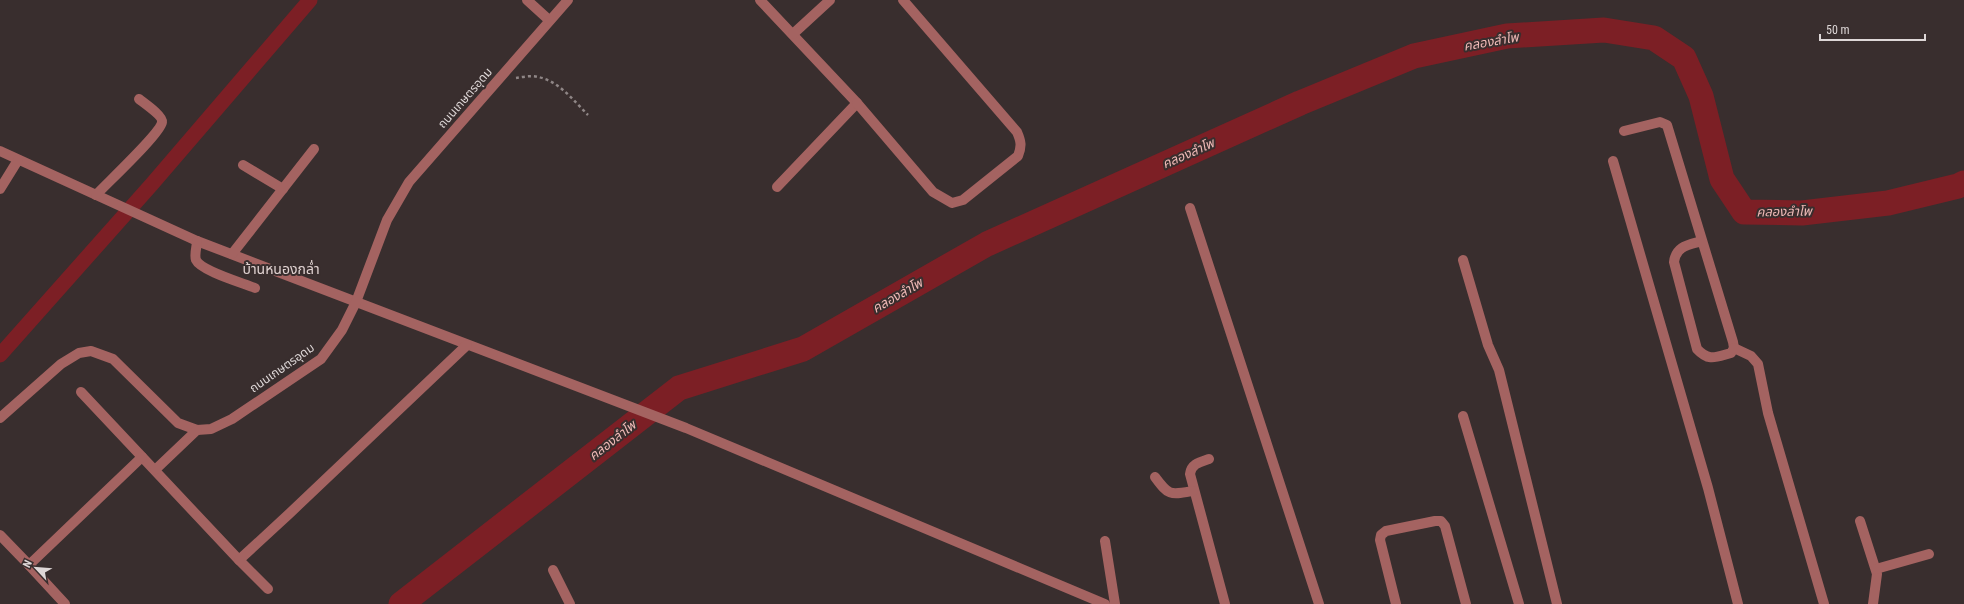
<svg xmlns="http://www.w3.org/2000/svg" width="1964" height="604" font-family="'Roboto Condensed','Noto Sans Thai',sans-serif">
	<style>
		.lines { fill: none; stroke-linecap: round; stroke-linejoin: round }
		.canal { stroke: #7c1f25; stroke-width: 15 }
		.river { stroke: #7c1f25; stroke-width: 25 }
		.path { stroke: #8f8686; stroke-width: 2.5; stroke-dasharray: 3 3; stroke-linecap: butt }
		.minor { stroke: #a46361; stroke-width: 10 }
		.labels { text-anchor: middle; stroke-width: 4; stroke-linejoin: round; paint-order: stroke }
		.street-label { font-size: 12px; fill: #ded7d7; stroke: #392e2e }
		.water-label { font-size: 13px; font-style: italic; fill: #f0bab7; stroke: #392e2e }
		.quarter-label { font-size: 14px; fill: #e0d2d1; stroke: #392e2e }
	</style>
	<rect width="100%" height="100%" fill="#392e2e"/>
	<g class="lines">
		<path class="canal" d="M0,355L152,184L310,0"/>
		<path class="river" d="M401,604L679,388L803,349L987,244L1300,103L1414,56L1507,36L1604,30L1654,38L1684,58L1701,96L1722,179L1744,212L1802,213L1888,203L1958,186L1964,183"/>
		<path class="path" d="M516,78C523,77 532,75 538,77C559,81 574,101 588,115"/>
		<g class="minor">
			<path d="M527,0L549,20"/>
			<path d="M760,0L857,103L777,187"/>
			<path d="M793,34L830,0"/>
			<path d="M857,103L933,192L952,203L963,200L1018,156C1022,146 1021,141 1017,132L903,0"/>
			<path d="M1624,131L1660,122L1667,125L1733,342L1734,348L1731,353C1716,357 1709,362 1697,349L1674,262C1676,246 1688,245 1702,241"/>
			<path d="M0,151L197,241L686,428L1105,604"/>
			<path d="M1613,161L1708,488L1738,604"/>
			<path d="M243,165L283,189"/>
			<path d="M0,189L18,160"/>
			<path d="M96,195C106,184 161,133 162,122C163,116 144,103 139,99"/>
			<path d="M1190,208L1319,604"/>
			<path d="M197,241C197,247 194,254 196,260C201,271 243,283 255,288"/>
			<path d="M232,254L314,149"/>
			<path d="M1463,260L1488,345L1499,370L1557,604"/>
			<path d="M1734,348L1751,356L1758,364L1768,413L1824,604"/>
			<path d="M81,392L239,560"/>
			<path d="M1463,416L1519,604"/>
			<path d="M0,418L61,364L79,353L91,351L113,359L178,423L197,430L211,429L232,419L321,359L342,330L356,302L387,220L409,182L568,0"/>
			<path d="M1209,459C1200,462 1191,464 1190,474L1225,604"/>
			<path d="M155,470L197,430"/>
			<path d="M1155,477C1169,496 1170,495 1193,491"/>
			<path d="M1860,521L1877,574L1873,604"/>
			<path d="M0,535L29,565L142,457"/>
			<path d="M1105,541L1115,604"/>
			<path d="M29,565L65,604"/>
			<path d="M1876,569L1929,554"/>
			<path d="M553,570L570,604"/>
			<path d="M268,589L239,560L290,513L467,345"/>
			<path d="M1396,604L1380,540L1381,535L1386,531L1435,521H1441L1445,526L1466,604"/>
		</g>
	</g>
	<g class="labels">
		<g class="street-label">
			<text transform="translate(465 98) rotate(-49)" y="4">ถนนเกษตรอุดม</text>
			<text transform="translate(282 368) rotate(-35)" y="4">ถนนเกษตรอุดม</text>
		</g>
		<g class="water-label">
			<text transform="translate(1491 41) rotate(-10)" y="5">คลองลำโพ</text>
			<text transform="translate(1188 153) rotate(-24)" y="5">คลองลำโพ</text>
			<text transform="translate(1784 211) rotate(-1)" y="5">คลองลำโพ</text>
			<text transform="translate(897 295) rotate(-30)" y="5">คลองลำโพ</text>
			<text transform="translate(612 440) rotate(-38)" y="5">คลองลำโพ</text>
		</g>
		<g class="quarter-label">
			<text x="281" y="274">บ้านหนองกล่ำ</text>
		</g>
	</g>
	<g transform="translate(36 568) rotate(296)" stroke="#392e2e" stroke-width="3" paint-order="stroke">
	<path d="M0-3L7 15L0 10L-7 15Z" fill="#ded7d7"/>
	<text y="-6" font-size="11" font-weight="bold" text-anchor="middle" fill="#ded7d7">N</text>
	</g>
	<path d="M1820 34v6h105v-6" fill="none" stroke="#ded7d7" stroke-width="2"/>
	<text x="1826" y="34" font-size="12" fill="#ded7d7" stroke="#392e2e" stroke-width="3" paint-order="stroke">50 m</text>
</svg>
